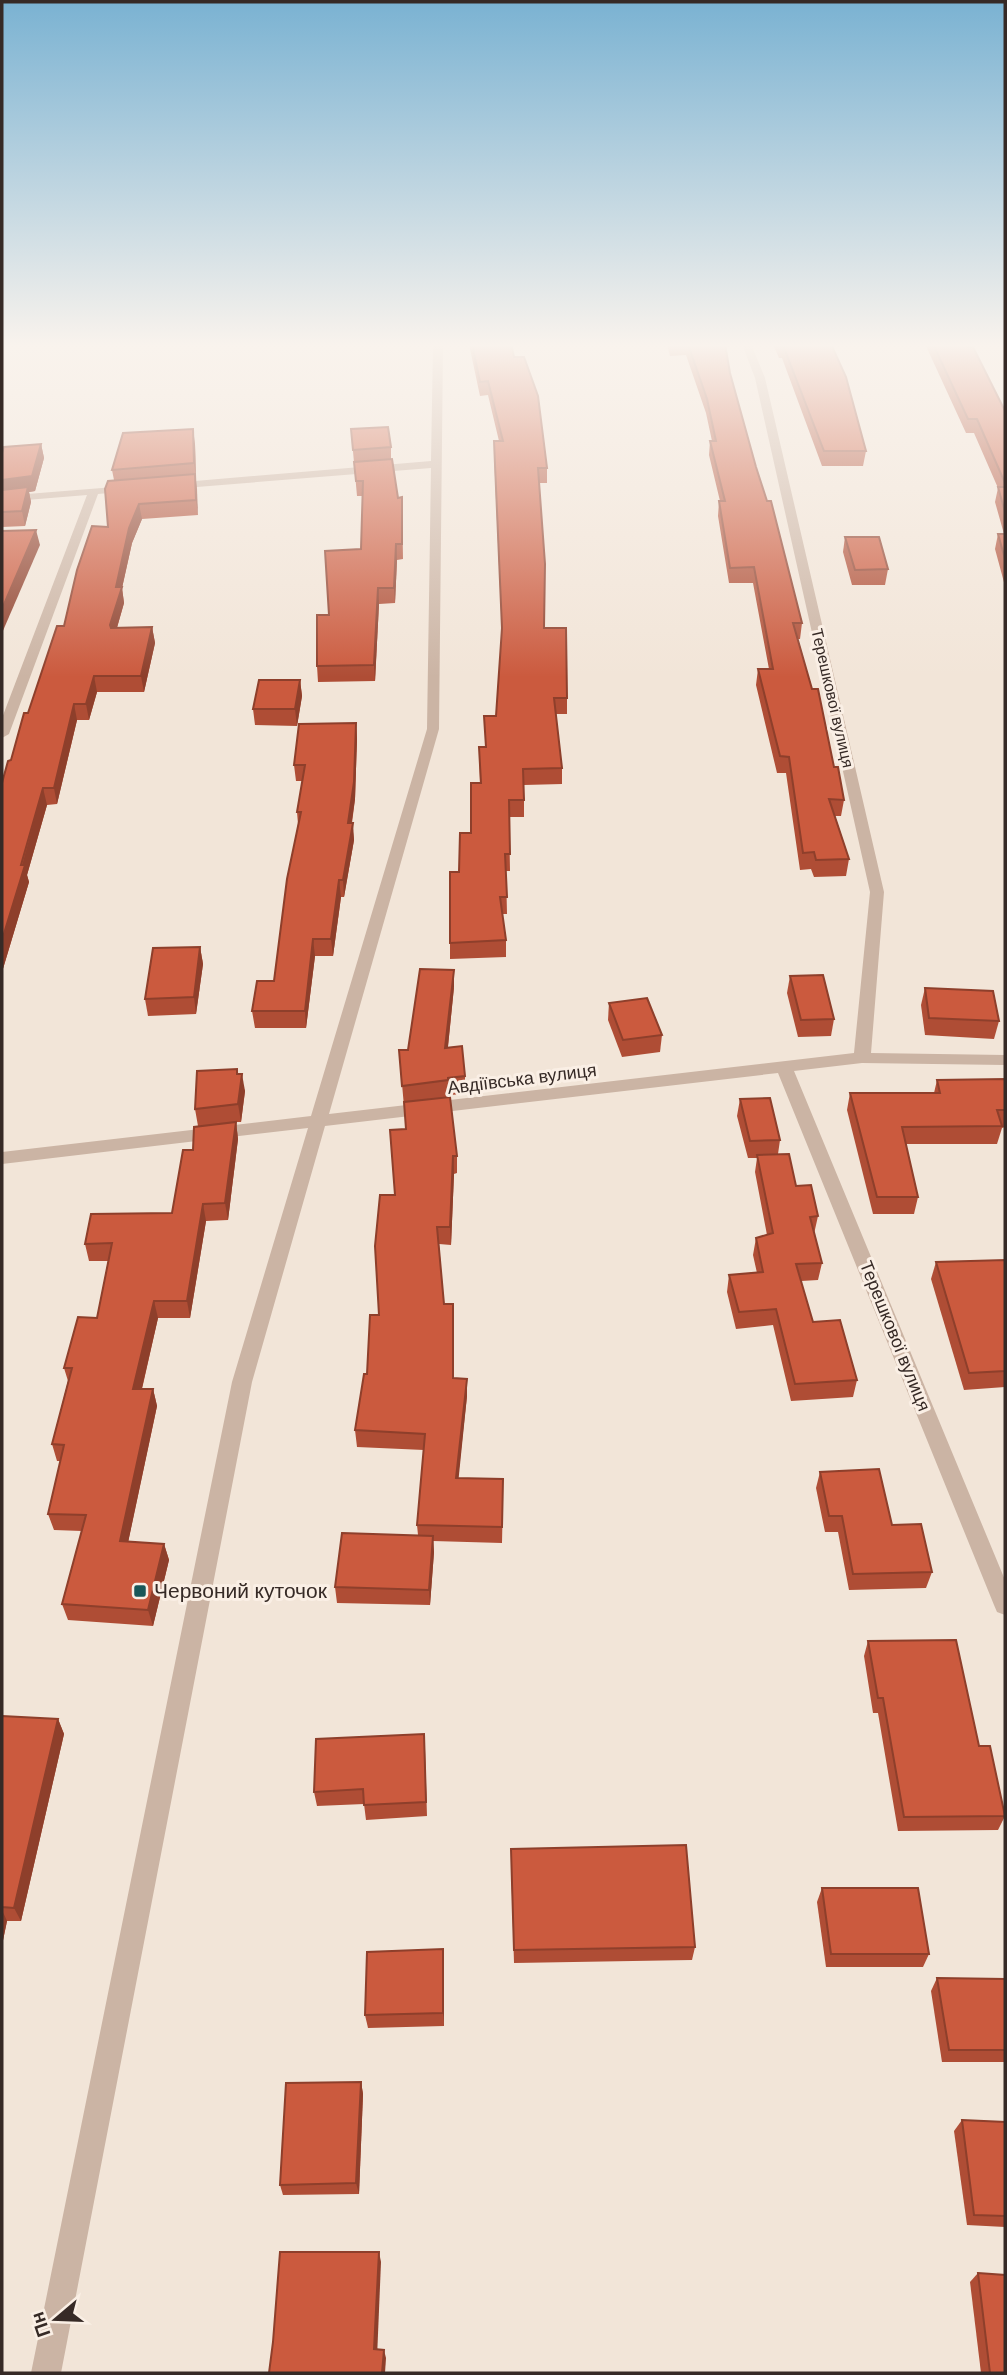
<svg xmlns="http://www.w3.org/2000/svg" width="1007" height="2375" font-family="'DM Sans',sans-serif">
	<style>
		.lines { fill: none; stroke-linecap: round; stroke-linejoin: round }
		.minor { fill: #cbb4a4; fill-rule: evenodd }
		.wall { fill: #af4d35 }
		.shaded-wall { fill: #8e3f2b }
		.building { fill: #cb5a3e; stroke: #8e3f2b; stroke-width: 2 }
		.poi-dot { fill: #1a5758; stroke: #faefe5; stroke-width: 2.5 }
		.labels { text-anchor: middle; stroke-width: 6; stroke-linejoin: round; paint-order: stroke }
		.far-street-label { font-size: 16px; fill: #362a26; stroke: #faefe5 }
		.street-label { font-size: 18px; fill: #362a26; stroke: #faefe5 }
		.near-poi-label { font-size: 21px; fill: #362a26; stroke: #faefe5; text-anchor: start }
	</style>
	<rect width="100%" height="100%" fill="#f2e5d8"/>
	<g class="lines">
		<g class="minor">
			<path d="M433,344H443L439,729L329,1114L854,1053L870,892L755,378L742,344H751L765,378L884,892L871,1053L1005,1055V1065L862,1063L794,1071L1005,1580V1615L997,1612L994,1605L778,1073L325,1126L252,1382L61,2373H31L232,1382L308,1128L2,1164V1152L311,1116L427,729L431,468L172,489L167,486L172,483L431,461Z"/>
			<path d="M127,486L131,487V491L98,494L9,734L2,738V718L87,495L2,502V496Z"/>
		</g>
	</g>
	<g class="wall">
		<path d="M469,344H511L547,468V483H539L544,628L567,698V714H556L562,768V784L524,785V817H509L510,871H506L507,914H502L506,940V957L450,959V943L459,872L471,833L480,783L479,747H486L484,716H496L502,633L494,455V441H499L488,395L480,396Z"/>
		<path d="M667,344H725L730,373L756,467L802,623L800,639H798L834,767L844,800L841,816H835L849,859L846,876L814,877L811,869L800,870L786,773H777L756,685L758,669H769L753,583H729L718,516L719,501H720L709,455L710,441H712L706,413L686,355L670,356Z"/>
		<path d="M773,344H831L866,451L863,466H822L782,358H779Z"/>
		<path d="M911,344H967L1005,411V586L995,549L998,534H1004L995,502L998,488L974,433H966L926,346H912Z"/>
		<path d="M351,429L391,447V459L398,498L402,497L403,559L397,560L395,603L379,604L375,681L318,682L317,666L329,615L361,549L363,496H357Z"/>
		<path d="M41,444L44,458L35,491L29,492L31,502L25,526L2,527V453Z"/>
		<path d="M195,444L196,478H195L198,515L142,519L132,543L122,588L124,603L117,628L152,627L155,643L144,692H97L89,720H77L57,804L47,805L27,875L29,882L2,972V783L11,760L28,713L64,626L108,527L114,480L112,470Z"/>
		<path d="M845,537L888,569L885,585H852L843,552Z"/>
		<path d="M300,680L302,696L297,726L255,725L253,709Z"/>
		<path d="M356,723L357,739L355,799L352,823L354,840L344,897H341L333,956H315L306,1028H255L252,1011L274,981L298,824L297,812L302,781H296L294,765Z"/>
		<path d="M200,947L203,964L196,1014L148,1016L145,999Z"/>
		<path d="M790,976L834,1019L831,1036L798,1037L787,993Z"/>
		<path d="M454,987L448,1047L465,1076V1094L449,1095L457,1156V1173L454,1174L451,1245L439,1244L444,1304L454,1320V1379H467V1396L458,1478L503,1496L502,1543L433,1541L434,1552L430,1605L337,1603L335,1587L418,1535L417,1525L424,1450L357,1447L355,1430L379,1315L395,1195L406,1129L399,1050H408Z"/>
		<path d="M925,988L999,1021L994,1039L925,1035L921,1005Z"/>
		<path d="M609,1003L662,1035L660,1052L622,1057L608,1020Z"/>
		<path d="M238,1074L245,1091L241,1122H236L238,1139L228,1220L206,1221L190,1318H158L142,1389H153L157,1406L128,1542L164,1544L169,1560L153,1626L68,1620L62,1604L82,1531L54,1530L48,1514L61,1461H57L52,1444L68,1381L64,1368L97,1318L108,1261H89L85,1244L172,1213L193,1150L198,1126L195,1109Z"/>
		<path d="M1005,1079V1127L1002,1128L997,1144H906L918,1197L914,1214H873L847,1110L850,1093H934L937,1080Z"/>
		<path d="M740,1099L780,1140L778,1154L796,1186L818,1216L814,1234L822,1263L818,1280L801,1281L813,1322L857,1380L853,1397L791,1401L773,1325L736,1329L727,1292L729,1275L757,1273L753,1255L756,1238L767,1235L755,1172L757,1158H748L737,1116Z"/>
		<path d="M1005,1260V1387L964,1390L931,1279L936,1262Z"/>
		<path d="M820,1472L892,1525L932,1572L926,1588L849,1590L838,1532H825L816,1488Z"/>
		<path d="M868,1641L1005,1816L998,1830L898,1831L878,1713H873L864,1656Z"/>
		<path d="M2,1716L58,1719L64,1734L21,1921H7L2,1945Z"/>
		<path d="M425,1749L427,1816L366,1820L364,1804L317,1806L314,1792Z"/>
		<path d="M511,1863L695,1947L692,1960L514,1963Z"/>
		<path d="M822,1888L929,1954L923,1967H826L817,1902Z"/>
		<path d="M443,1949L444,2026L368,2028L365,2015Z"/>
		<path d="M937,1978L1005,1979V2062H942L931,1991Z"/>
		<path d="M361,2082L363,2094L359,2194L283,2195L280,2185Z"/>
		<path d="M962,2120L1005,2122V2227L967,2225L954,2131Z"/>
		<path d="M978,2273L1005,2373H981L970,2282Z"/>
	</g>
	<g class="shaded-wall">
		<path d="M193,429L195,444L196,478L194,463Z"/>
		<path d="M41,444L44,458L35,491L29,492L31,502L25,526L22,511L2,496V480Z"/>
		<path d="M195,474L197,489L198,515L196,500Z"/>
		<path d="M139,504L142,519L132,543L122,588L124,603L113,641L110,625L116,587L129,528Z"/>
		<path d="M36,530L40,545L2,633V609Z"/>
		<path d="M396,544L397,560L395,603L394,588Z"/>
		<path d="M378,588L379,604L375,681L374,665Z"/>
		<path d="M152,627L155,643L144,692L141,676Z"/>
		<path d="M94,676L97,692L89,720L86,704Z"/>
		<path d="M300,680L302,696L297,726L295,709Z"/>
		<path d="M74,704L77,720L57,804L54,788Z"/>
		<path d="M356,723L357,739L355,799L349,840L348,823Z"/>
		<path d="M43,788L47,805L27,875L29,882L2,972V940Z"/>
		<path d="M353,823L354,840L344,897L343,880Z"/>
		<path d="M339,880L341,897L333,956L331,939Z"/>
		<path d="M313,939L315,956L306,1028L305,1011Z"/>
		<path d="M200,947L203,964L196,1014L194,997Z"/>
		<path d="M454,970V987L446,1065L445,1048Z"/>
		<path d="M242,1074L245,1091L241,1122L238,1104Z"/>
		<path d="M236,1122L238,1139L228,1220L225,1203Z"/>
		<path d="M453,1156L454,1174L451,1245L450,1227Z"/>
		<path d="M203,1204L206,1221L190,1318L187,1301Z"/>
		<path d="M154,1301L158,1318L138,1405L133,1389Z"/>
		<path d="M467,1379V1396L457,1494L456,1478Z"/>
		<path d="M153,1389L157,1406L125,1557L120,1541Z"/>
		<path d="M433,1536L434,1552L430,1605L429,1590Z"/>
		<path d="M164,1544L169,1560L153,1626L148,1610Z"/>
		<path d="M58,1719L64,1734L21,1921L14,1908Z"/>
		<path d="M2,1910L7,1921L2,1945Z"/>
		<path d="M443,1949L444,1963V2026L443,2013Z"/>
		<path d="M361,2082L363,2094L359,2194L356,2183Z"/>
		<path d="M379,2252L381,2262L377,2358L374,2349Z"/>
		<path d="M384,2350L386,2358L385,2373H382Z"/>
	</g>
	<g class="building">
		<path d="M472,344H511L514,357H524L538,396L547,468H538L545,564L544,628H566L567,698H554L562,768L523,769L524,800H509L510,854H505L507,897H500L506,940L450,943V872H459L460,833H471V783H481L479,747H486L484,716H496L502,628L494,441H503L488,381L480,382Z"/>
		<path d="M688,344H725L730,373L756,467L767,501H771L802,623H793L812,689H818L834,767H838L844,800L829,799L849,859L816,860L814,852L803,853L789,757L780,756L758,669H773L754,567L730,568L719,501H725L710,441H716L707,399Z"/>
		<path d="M780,344H831L846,377L866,451H824L783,345Z"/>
		<path d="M933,344H967L968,347H973L1005,411V483L977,419H968Z"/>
		<path d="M388,427L391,447L353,450L351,429Z"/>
		<path d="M193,429L194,463L112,470L123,433Z"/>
		<path d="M41,444L32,476L2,480V453L4,447Z"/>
		<path d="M392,459L398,498L402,497V544H396L394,588H378L374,665L317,666V615H329L325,551L361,549L363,481H356L354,462Z"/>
		<path d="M195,474L196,500L139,504L129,528L116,587H122L110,625L111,628L152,627L141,676H94L86,704H74L54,788H43L21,865H25L2,940V783L8,761L11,760L24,713H28L57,626H64L77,570L92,526L108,527L105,489L108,481Z"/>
		<path d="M28,487L22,511L2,512V490Z"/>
		<path d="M998,487H1005V512Z"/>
		<path d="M36,530L2,609V531Z"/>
		<path d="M998,534H1005V559Z"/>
		<path d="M845,537H879L888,569L855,570Z"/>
		<path d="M259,680H300L295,709H253Z"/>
		<path d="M356,723L354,782L348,823H353L343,880H339L331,939H313L305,1011H252L257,981H274L287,879L301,812H297L305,765H294L299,724Z"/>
		<path d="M200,947L194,997L145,999L153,948Z"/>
		<path d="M420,969L454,970L445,1048L462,1046L465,1076L448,1078V1080L402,1086L399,1050H408Z"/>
		<path d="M823,975L834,1019L801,1020L790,976Z"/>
		<path d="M925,988L993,991L999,1021L929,1018Z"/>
		<path d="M647,998L662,1035L623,1040L609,1003Z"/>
		<path d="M237,1069V1074H242L238,1104L195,1109L197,1071Z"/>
		<path d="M1005,1079V1110H997L1002,1126L902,1127L918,1197H877L850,1093H940L937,1080Z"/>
		<path d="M450,1097L457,1156H453L450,1227H437L444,1304H453V1378L467,1379L456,1478L503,1479L502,1527L417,1525L425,1434L355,1430L364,1374H367L370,1315H379L375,1246L380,1195H395L390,1130L406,1129L404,1102Z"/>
		<path d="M770,1098L780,1140L750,1141L740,1099Z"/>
		<path d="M236,1122L225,1203L203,1204L187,1301H154L133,1389H153L120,1541L164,1544L148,1610L62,1604L86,1515L48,1514L64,1445L52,1444L72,1368H64L78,1317L97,1318L112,1243L85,1244L91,1214L172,1213L183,1150H193L194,1127Z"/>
		<path d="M789,1154L796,1186L811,1185L818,1216L810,1217L822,1263L796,1264L813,1322L840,1320L857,1380L795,1384L776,1309L739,1312L729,1275L763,1272L756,1238L773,1233L757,1155Z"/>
		<path d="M1005,1260V1371L969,1373L936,1262Z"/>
		<path d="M879,1469L892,1525L921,1524L932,1572L853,1574L842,1516H829L820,1472Z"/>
		<path d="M342,1533L433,1536L429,1590L335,1587Z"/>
		<path d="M956,1640L979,1746H990L1005,1816L904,1817L883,1698H878L868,1641Z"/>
		<path d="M2,1716L58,1719L14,1908L2,1907Z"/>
		<path d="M424,1734L426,1802L364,1805L363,1789L314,1792L316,1739Z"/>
		<path d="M686,1845L695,1947L514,1950L511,1849Z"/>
		<path d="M822,1888H918L929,1954H831Z"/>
		<path d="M443,1949V2013L365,2015L367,1952Z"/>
		<path d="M937,1978L1005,1979V2050H949Z"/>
		<path d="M361,2082L356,2183L280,2185L286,2083Z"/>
		<path d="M962,2120L1005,2122V2216L974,2215Z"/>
		<path d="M280,2252H379L374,2349L384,2350L382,2373H269L273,2342Z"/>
		<path d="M978,2273L1005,2275V2373H990Z"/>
	</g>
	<linearGradient id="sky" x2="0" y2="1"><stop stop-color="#7ab2d2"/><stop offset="0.51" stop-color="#f9f3ed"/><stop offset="1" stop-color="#f9f3ed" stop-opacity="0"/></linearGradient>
	<rect width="1007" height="677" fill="url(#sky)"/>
	<rect class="poi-dot" x="133" y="1584" width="14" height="14" rx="3.5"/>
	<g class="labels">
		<g class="far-street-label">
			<text transform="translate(833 698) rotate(77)" y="6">Терешкової вулиця</text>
		</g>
		<g class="street-label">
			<text transform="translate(522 1079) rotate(-7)" y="6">Авдіївська вулиця</text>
			<text transform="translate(895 1336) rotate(68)" y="6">Терешкової вулиця</text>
		</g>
		<g class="near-poi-label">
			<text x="154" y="1598">Червоний куточок</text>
		</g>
	</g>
	<rect width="1007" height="2375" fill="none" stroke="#362a26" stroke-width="7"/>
	<g transform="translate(56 2319) rotate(251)" stroke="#faefe5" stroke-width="5" paint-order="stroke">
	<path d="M0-5L12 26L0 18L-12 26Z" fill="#362a26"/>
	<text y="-10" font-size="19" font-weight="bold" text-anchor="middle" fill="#362a26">Пн</text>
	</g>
</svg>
